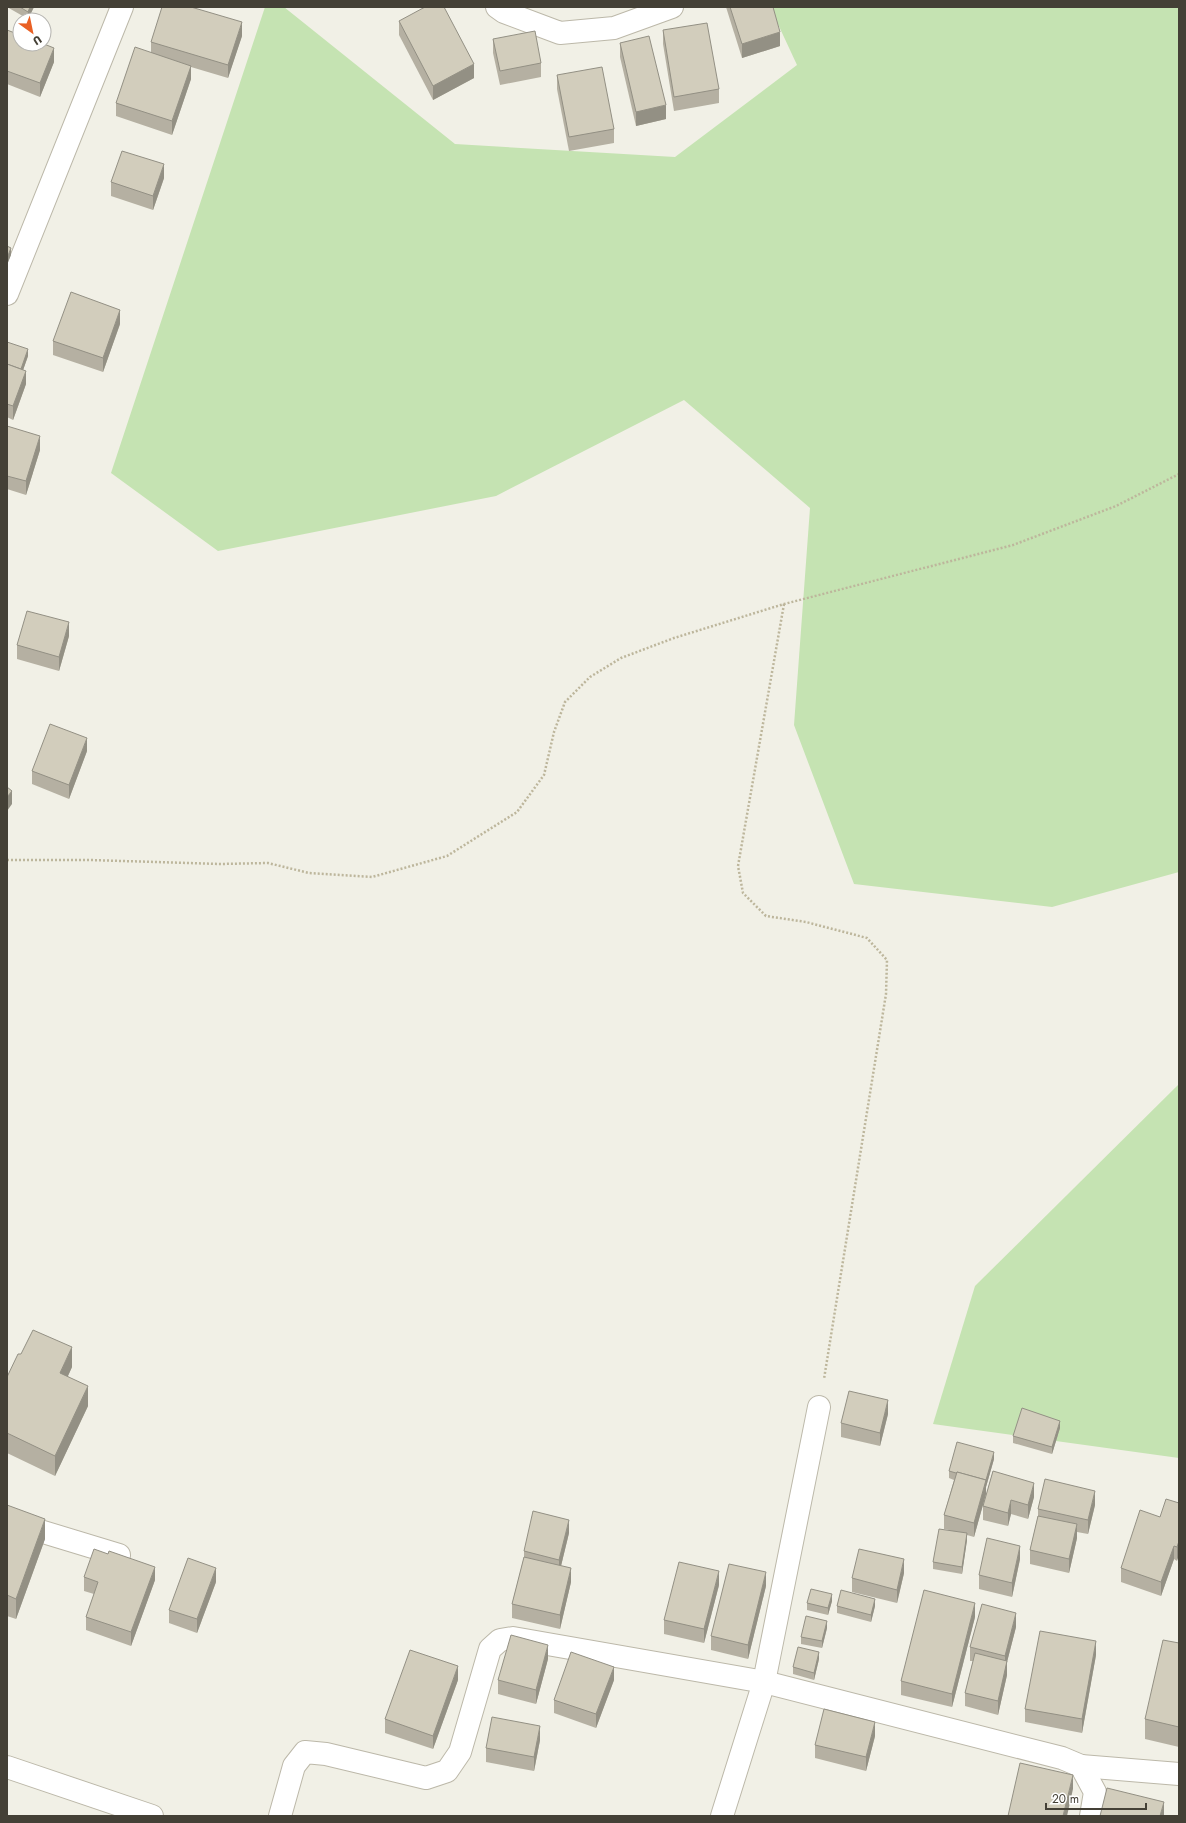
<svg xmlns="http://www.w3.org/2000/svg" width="1186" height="1823" font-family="Jost,sans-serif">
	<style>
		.green { fill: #c5e3b2 }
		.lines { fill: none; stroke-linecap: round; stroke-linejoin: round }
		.minor-casing { stroke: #bcb8a9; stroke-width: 24 }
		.path { stroke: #bdb69c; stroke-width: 2.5; stroke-dasharray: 2 2; stroke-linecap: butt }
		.minor { stroke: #fff; stroke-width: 22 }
		.wall { fill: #b5b0a2 }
		.shaded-wall { fill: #939084 }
		.building { fill: #d2cdbc; stroke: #939084 }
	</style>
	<rect width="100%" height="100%" fill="#f1f0e6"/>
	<g class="green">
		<path d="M265,7H284L455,144L675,157L797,65L770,7H1179V872L1052,907L854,884L794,725L810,508L684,400L496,496L218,551L111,473Z"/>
		<path d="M1179,1084V1458L933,1424L975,1286Z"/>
	</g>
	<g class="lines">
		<defs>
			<g id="minor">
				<path d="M497,7L504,12L560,33L614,28L672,7"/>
				<path d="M7,294L122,7"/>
				<path d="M7,1521L119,1555"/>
				<path d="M1081,1766L1179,1774"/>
				<path d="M7,1767L152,1816"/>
				<path d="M280,1816L294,1766L305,1752L326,1754L426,1778L447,1771L460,1752L490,1649L500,1640L513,1638L764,1682L1062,1758L1081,1766L1095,1792L1091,1816"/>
				<path d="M722,1816L764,1682L819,1407"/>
			</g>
		</defs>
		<use href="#minor" class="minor-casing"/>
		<g class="path">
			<path d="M784,604L738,866L743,893L766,916L806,922L867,938L887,960L886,994L824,1379"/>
			<path d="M7,860H90L221,864L268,863L309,873L372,877L447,856L517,812L544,775L554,732L565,702L590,677L621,658L674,638L784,604L1013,545L1116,506L1179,474"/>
		</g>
		<use href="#minor" class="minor"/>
	</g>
	<g class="wall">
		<path d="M7,7H34L28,19Z"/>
		<path d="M726,7H773L780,46L742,58Z"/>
		<path d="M399,21L474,78L433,100L399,35Z"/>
		<path d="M7,30L54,62L40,97L7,84Z"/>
		<path d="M663,30L719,89V103L674,111L663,44Z"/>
		<path d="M242,36L228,78L191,67V79L172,135L116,116V103L151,52V42Z"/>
		<path d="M493,39L541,63V77L500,85L493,53Z"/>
		<path d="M620,43L666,119L636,126L620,57Z"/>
		<path d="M557,75L614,129V143L569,151L557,89Z"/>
		<path d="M164,178L153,210L111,196V182Z"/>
		<path d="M120,324L103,372L53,355V341Z"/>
		<path d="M7,342L28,356L23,370L26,384L13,420L7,417Z"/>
		<path d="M7,426L40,450L26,495L7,489Z"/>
		<path d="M69,636L59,671L17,659V645Z"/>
		<path d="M87,751L69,799L32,784V771Z"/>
		<path d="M72,1367L68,1376L88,1406L55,1476L7,1453V1377Z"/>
		<path d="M888,1414L880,1446L841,1437V1423Z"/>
		<path d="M1060,1428L1052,1454L1013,1443V1436Z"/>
		<path d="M994,1459L986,1487V1494L974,1537L967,1535V1540L962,1574L933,1569V1562L949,1530L944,1529V1515L954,1480L949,1478V1471Z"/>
		<path d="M993,1471L1034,1497L1028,1519L1011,1514L1008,1526L983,1520V1506Z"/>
		<path d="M1179,1503L1177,1561L1174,1559L1161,1596L1121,1582V1568L1160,1517Z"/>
		<path d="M7,1505L45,1539L16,1619L7,1616Z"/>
		<path d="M1095,1505L1088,1534L1077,1532V1538L1069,1573L1030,1564V1550L1038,1516V1509Z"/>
		<path d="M569,1533L561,1566L571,1582L560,1629L512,1618V1604L524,1557V1551Z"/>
		<path d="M108,1554L155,1580L131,1646L86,1630V1617L94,1594L84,1591V1577Z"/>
		<path d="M1020,1559L1012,1597L979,1589V1575Z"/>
		<path d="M904,1573L897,1603L852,1592V1578Z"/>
		<path d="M216,1582L197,1633L169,1623V1610Z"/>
		<path d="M719,1585L704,1643L664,1634V1620Z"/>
		<path d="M766,1586L748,1659L711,1650V1636Z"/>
		<path d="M832,1601L828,1615L807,1610V1603Z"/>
		<path d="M837,1606H875L871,1622L837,1613Z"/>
		<path d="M975,1617L952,1707L901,1695V1681Z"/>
		<path d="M1016,1627L1007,1662V1675L998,1715L965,1706V1693L973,1661H970V1647Z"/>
		<path d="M827,1628L822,1648L801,1644V1637Z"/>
		<path d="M1179,1643V1747L1145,1739V1719Z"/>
		<path d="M1096,1655L1082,1733L1025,1722V1709Z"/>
		<path d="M548,1659L536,1704L498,1694V1680Z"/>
		<path d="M819,1659L814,1680L793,1674V1667Z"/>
		<path d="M458,1680L433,1749L385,1733V1719Z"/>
		<path d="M614,1680L596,1728L554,1713V1700Z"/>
		<path d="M875,1736L866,1771L815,1758V1745Z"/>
		<path d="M540,1740L534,1771L486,1762V1748Z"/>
	</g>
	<g class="shaded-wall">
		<path d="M30,7H34L28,19V12Z"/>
		<path d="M242,22V36L228,78V65Z"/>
		<path d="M780,32V46L742,58V44Z"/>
		<path d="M54,48V62L40,97V83Z"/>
		<path d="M474,64V78L433,100V86Z"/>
		<path d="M191,66V79L172,135V121Z"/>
		<path d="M666,105V119L636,126V112Z"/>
		<path d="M164,164V178L153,210V196Z"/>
		<path d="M11,248V255L7,265V258Z"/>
		<path d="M120,310V324L103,372V358Z"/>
		<path d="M28,349V356L21,376V369Z"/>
		<path d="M26,371V384L13,420V406Z"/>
		<path d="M40,436V450L26,495V481Z"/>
		<path d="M69,622V636L59,671V657Z"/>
		<path d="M87,738V751L69,799V785Z"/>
		<path d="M12,791V804L7,811V797Z"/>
		<path d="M72,1347V1367L60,1393V1373Z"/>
		<path d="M88,1386V1406L55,1476V1456Z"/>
		<path d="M888,1400V1414L880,1446V1433Z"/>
		<path d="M1060,1421V1428L1052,1454V1447Z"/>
		<path d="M994,1452V1459L986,1487V1494L974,1537V1523Z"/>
		<path d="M1034,1483V1497L1028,1519V1505Z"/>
		<path d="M1095,1491V1505L1088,1534V1520Z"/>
		<path d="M1011,1500V1514L1008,1526V1513Z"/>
		<path d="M45,1519V1539L16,1619V1599Z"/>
		<path d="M569,1520V1533L559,1574V1560Z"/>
		<path d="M1077,1524V1538L1069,1573V1559Z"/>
		<path d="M967,1533V1540L962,1574V1567Z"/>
		<path d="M1179,1541V1555L1177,1561V1547Z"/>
		<path d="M1020,1546V1559L1012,1597V1583Z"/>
		<path d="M1174,1546V1559L1161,1596V1582Z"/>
		<path d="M904,1559V1573L897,1603V1590Z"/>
		<path d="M155,1567V1580L131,1646V1632Z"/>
		<path d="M216,1568V1582L197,1633V1619Z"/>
		<path d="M571,1568V1582L560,1629V1615Z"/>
		<path d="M719,1571V1585L704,1643V1629Z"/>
		<path d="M766,1572V1586L748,1659V1645Z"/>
		<path d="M832,1594V1601L828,1615V1608Z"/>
		<path d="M875,1599V1606L871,1622V1615Z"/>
		<path d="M975,1603V1617L952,1707V1694Z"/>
		<path d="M1016,1613V1627L1007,1662V1675L998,1715V1701L1005,1670V1656Z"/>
		<path d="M827,1621V1628L822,1648V1641Z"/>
		<path d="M1096,1641V1655L1082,1733V1719Z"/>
		<path d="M548,1645V1659L536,1704V1690Z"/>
		<path d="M819,1652V1659L814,1680V1673Z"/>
		<path d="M458,1666V1680L433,1749V1736Z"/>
		<path d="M614,1667V1680L596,1728V1714Z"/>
		<path d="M875,1722V1736L866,1771V1757Z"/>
		<path d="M540,1726V1740L534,1771V1757Z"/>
		<path d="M1073,1775V1789L1067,1816H1063Z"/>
		<path d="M1164,1802V1816H1160Z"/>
	</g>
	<g class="building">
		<path d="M20,7H30L28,12Z"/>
		<path d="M162,7H191L242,22L228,65L151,42Z"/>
		<path d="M425,7H444L474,64L433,86L399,21Z"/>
		<path d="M730,7H773L780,32L742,44Z"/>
		<path d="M707,23L719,89L674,97L663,30Z"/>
		<path d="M7,30L20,35V44H44L54,48L40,83L7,71Z"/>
		<path d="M535,31L541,63L500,71L493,39Z"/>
		<path d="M649,36L666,105L636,112L620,43Z"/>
		<path d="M135,47L191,66L172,121L116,103Z"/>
		<path d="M602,67L614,129L569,137L557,75Z"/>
		<path d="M122,151L164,164L153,196L111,182Z"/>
		<path d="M7,246L11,248L7,258Z"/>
		<path d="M71,292L120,310L103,358L53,341Z"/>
		<path d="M7,342L28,349L21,369L7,364Z"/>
		<path d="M7,364L26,371L13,406L7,404Z"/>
		<path d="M7,426L40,436L26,481L7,476Z"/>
		<path d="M27,611L69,622L59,657L17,645Z"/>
		<path d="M50,724L87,738L69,785L32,771Z"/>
		<path d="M7,787L12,791L7,797Z"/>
		<path d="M33,1330L72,1347L60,1373L88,1386L55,1456L7,1433V1377L18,1354H21Z"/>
		<path d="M849,1391L888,1400L880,1433L841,1423Z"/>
		<path d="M1022,1408L1060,1421L1052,1447L1013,1436Z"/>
		<path d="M957,1442L994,1452L986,1480L957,1472L956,1473L949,1471Z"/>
		<path d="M993,1471L1034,1483L1028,1505L1011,1500L1008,1513L983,1506Z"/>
		<path d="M957,1472L986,1480L974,1523L944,1515Z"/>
		<path d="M1045,1479L1095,1491L1088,1520L1038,1509Z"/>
		<path d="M1166,1499L1179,1503V1541L1177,1547L1174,1546L1161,1582L1121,1568L1140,1510L1160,1517Z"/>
		<path d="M7,1505L45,1519L16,1599L7,1595Z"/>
		<path d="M533,1511L569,1520L559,1560L524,1551Z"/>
		<path d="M1038,1516L1077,1524L1069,1559L1030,1550Z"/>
		<path d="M939,1529L967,1533L962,1567L933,1562Z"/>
		<path d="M987,1538L1020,1546L1012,1583L979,1575Z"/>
		<path d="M94,1549L108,1554L109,1551L155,1567L131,1632L86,1617L98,1582L84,1577Z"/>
		<path d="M859,1549L904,1559L897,1590L852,1578Z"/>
		<path d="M524,1557L571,1568L560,1615L512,1604Z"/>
		<path d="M188,1558L216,1568L197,1619L169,1610Z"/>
		<path d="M679,1562L719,1571L704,1629L664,1620Z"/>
		<path d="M729,1564L766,1572L748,1645L711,1636Z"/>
		<path d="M811,1589L832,1594L828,1608L807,1603Z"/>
		<path d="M841,1590L875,1599L871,1615L837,1606Z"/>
		<path d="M924,1590L975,1603L952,1694L901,1681Z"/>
		<path d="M982,1604L1016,1613L1005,1656L970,1647Z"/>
		<path d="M806,1616L827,1621L822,1641L801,1637Z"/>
		<path d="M1040,1631L1096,1641L1082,1719L1025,1709Z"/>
		<path d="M511,1635L548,1645L536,1690L498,1680Z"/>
		<path d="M1163,1640L1179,1643V1727L1145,1719Z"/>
		<path d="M798,1647L819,1652L814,1673L793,1667Z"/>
		<path d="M410,1650L458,1666L433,1736L385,1719Z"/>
		<path d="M571,1652L614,1667L596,1714L554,1700Z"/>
		<path d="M975,1653L1007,1661L998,1701L965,1693Z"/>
		<path d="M824,1709L875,1722L866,1757L815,1745Z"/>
		<path d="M492,1717L540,1726L534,1757L486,1748Z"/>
		<path d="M1020,1763L1073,1775L1063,1816H1008Z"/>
		<path d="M1107,1788L1164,1802L1160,1816H1100Z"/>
	</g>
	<rect width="1186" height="1823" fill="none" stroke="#444036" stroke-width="16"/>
	<g transform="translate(32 32) rotate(147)"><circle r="19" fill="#ffffff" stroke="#b4b3af"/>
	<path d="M0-3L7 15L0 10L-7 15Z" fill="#e96025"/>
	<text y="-6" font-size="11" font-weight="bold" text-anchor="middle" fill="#444036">U</text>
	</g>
	<path d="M1046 1803v6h100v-6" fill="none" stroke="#444036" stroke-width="2"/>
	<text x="1052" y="1803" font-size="12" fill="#444036" stroke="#ffffff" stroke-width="3" paint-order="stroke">20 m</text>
</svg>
